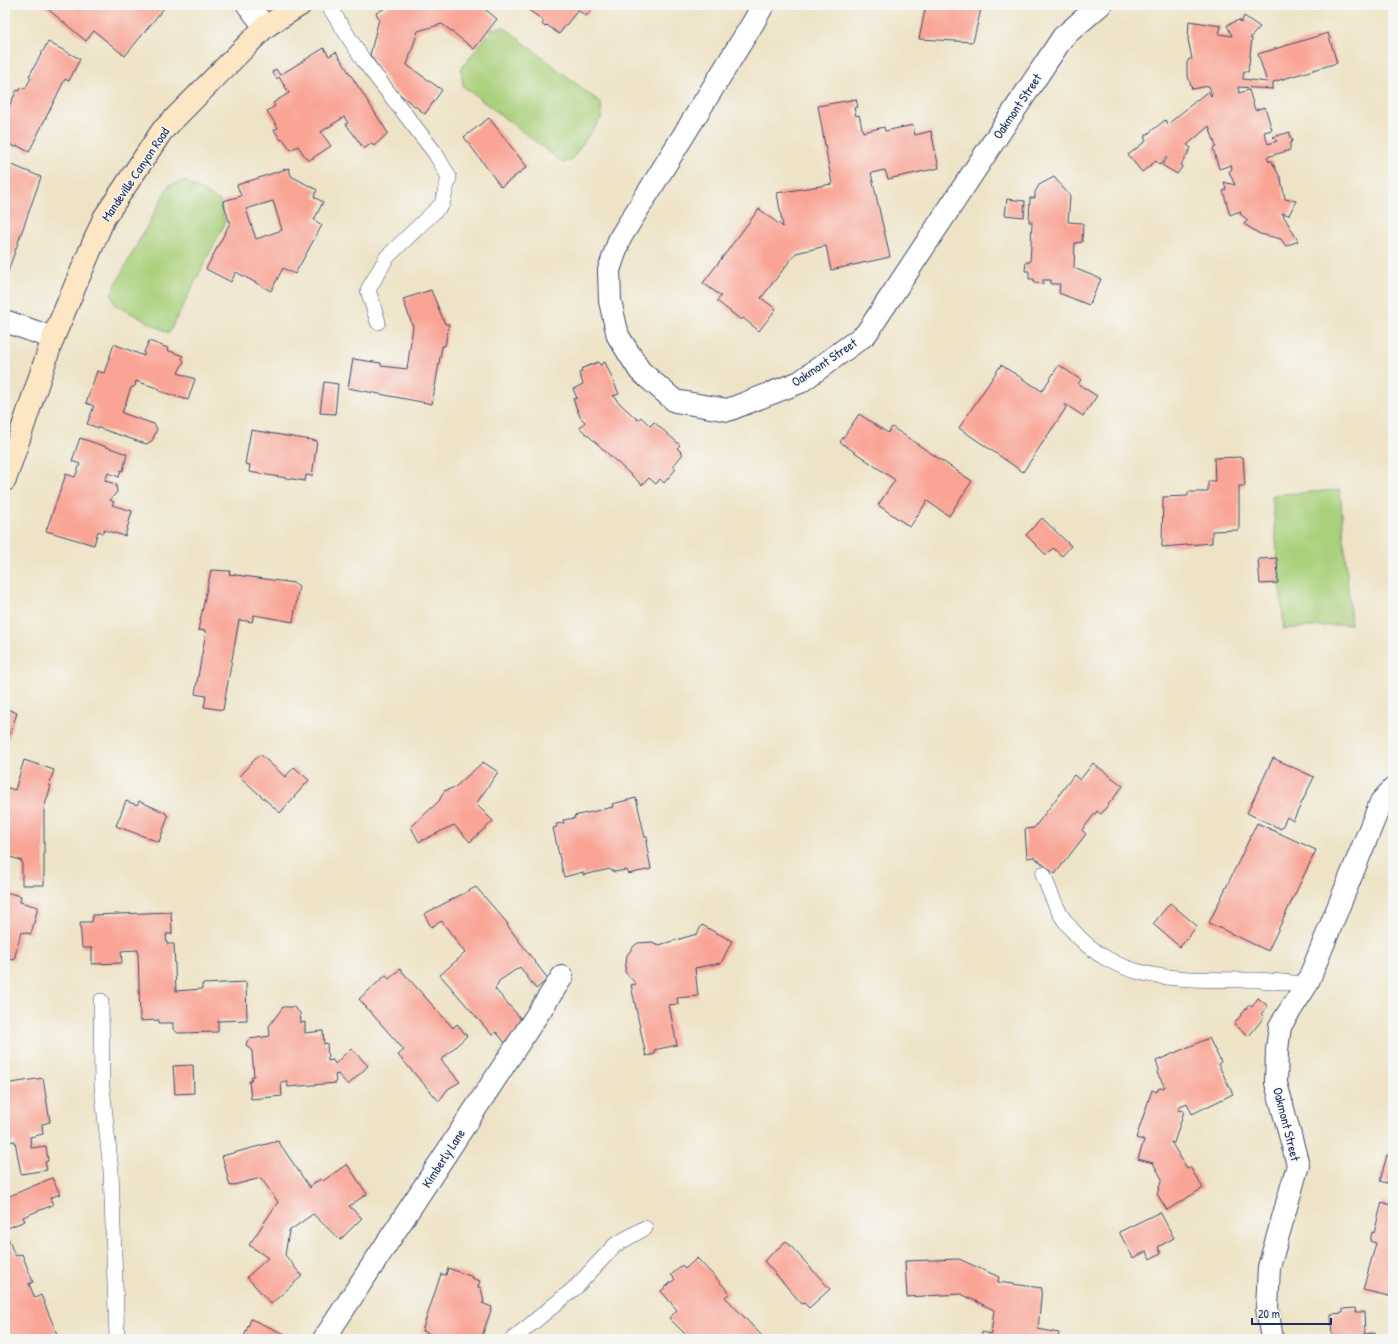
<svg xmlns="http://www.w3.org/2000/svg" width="1398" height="1344" font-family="'Patrick Hand',sans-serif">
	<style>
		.green { fill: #a9d07a; stroke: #62806c }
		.building { fill: #f9a495; fill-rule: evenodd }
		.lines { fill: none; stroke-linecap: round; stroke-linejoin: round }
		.lane-casing { stroke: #3b4a6e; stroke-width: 16 }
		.street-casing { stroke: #3b4a6e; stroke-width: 24 }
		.secondary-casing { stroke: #3b4a6e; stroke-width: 24 }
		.lane { stroke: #fff; stroke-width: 15 }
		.street { stroke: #fff; stroke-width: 22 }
		.secondary { stroke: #fce6c4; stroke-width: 22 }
		.labels { text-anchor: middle; stroke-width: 3; stroke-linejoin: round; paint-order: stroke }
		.street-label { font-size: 13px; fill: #1b2f5e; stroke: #f6f6f2 }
	</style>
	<rect width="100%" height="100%" fill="#f6f6f2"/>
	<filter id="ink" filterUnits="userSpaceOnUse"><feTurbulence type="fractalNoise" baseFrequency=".025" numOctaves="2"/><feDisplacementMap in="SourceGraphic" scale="8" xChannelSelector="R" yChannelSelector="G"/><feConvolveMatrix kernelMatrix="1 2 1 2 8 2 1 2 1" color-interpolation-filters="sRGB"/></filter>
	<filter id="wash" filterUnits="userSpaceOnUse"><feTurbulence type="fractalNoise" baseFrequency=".012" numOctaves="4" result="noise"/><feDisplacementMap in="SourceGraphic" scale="16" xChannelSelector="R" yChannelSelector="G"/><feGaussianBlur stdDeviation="0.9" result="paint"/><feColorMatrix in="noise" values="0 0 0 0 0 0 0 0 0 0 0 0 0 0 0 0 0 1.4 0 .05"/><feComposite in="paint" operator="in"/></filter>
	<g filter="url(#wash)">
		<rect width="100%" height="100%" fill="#eee3c6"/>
		<g class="green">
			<path d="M504,27L601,103L602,117L571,160L563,163L463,86L461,69L492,29Z"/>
			<path d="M185,181L220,201L225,223L169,333L115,305L111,293L169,185Z"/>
			<path d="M1340,490L1351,624L1284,629L1272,495Z"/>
		</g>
		<g id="blocks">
			<g class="building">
				<path d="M43,5H71L77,10L81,5H161L164,8L125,56L94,31L86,41Z"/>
				<path d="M391,5H480L497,19L474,49L442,24L418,31L407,65L442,90L425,114L394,90L370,55L379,19L376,13Z"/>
				<path d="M517,5H595L586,16L578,10L559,34L547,25L545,27L542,24L544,21L523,6L521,8Z"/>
				<path d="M926,5H982L973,42L919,39Z"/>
				<path d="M1244,16L1260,27L1250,38H1252L1248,72L1244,71L1243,79L1267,82L1258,54L1328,33L1337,63L1273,82V89L1238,87L1239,93L1249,90L1255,110L1265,107L1272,130L1264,132L1268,144L1277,141L1273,137L1290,132V138L1293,140L1290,143V150L1267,157L1269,162L1271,160L1281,179L1285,199L1296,201L1289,215L1282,213L1298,241L1286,246L1281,239L1260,234L1244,224L1248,220L1240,214L1241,212H1237L1230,215L1223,191L1226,189L1224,182L1235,185L1229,172L1232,169L1231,165L1219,169L1213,148L1216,147L1209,126L1187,145L1191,148L1181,165L1183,166L1177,174L1162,165L1167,158L1165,157L1160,165L1156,161L1142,172L1128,155L1146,141L1144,137L1165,120L1168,124L1208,91L1211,96L1212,95L1209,86L1192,89L1187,73V63L1189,59H1192L1188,39L1189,21L1221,26L1219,34L1232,36L1227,25L1239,20L1241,23Z"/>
				<path d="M48,42L80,59L69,81L65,79L29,152L18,146L14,147L5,140V109L7,110L17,90L19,91L21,87L25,89L31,78L29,76Z"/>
				<path d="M324,48L329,56L336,52L388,133L374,146L372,143L364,149L346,124L348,123L344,117L321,132L331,146L308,161L298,146L291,150L283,139L281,140L274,130L278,128L267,111L275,106L273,103L289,93L279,77L277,79L272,72L276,69L280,75Z"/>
				<path d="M856,99L858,107L854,108L856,116L859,115L863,132L884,127L885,131L913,125L915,135L931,131L939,168L888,179L885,170L871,173L890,257L831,270L826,246L796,253L761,298L776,309L759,331L743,318L741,320L717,301L721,296L703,283L759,209L783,227L777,193L832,184L818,106Z"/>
				<path d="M489,118L527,167L501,187L464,137Z"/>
				<path d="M5,162L41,177L5,280Z"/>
				<path d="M289,168L291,176L317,190L314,197L323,202L314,220L322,225L295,274L283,268L271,291L236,272L231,282L206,269L231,221H229L223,201L241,196L237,185ZM273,201L282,230L256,239L246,209Z"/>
				<path d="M1054,177L1070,196L1068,222L1083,223L1082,242L1075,243L1074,268L1101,279L1089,305L1059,293L1060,284H1051V280H1043V284L1034,283V279H1029V271H1025L1026,262H1030L1031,246L1032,222H1029L1030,198H1035V192L1039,185Z"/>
				<path d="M1007,199L1025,201L1024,217L1005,215Z"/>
				<path d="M431,290L445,324H449L445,346H442L432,404L348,388L353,359L381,363V366L407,369L413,327L403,299Z"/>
				<path d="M149,341L168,348L167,350L183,356L182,359L184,361L178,373L195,379L188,400L159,391L160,389L136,381L135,386L131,388L122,413L154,424L157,429L152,441L146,444L87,424L94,406L86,403L97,371L104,373L114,344L144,356V352Z"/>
				<path d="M598,362L600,365L605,362L619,394L613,396L617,399L616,400L638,420L641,417L650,426L654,422L680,445L677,448L683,454L673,466L676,469L664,483L660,479L656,484L649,478L642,485L580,428L585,422L580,417L573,399L577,398L573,389L583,384L579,373L582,372L581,369Z"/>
				<path d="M1001,365L1042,391L1059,365L1081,380L1078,384L1097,396L1083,416L1065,404L1064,406L1066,408L1023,472L959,428Z"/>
				<path d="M324,382L338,384L335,414L320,413Z"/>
				<path d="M859,414L888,433L892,427L972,481L949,516L927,501L910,527L878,505L895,480L840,442Z"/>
				<path d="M251,430L317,441L312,476L306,475L305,481L249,472L250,465L245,464Z"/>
				<path d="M80,438L127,454L123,471L121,470L119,477L108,473L105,481L116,484L117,492L110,500L114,502L112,505L132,511L125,536L104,530L103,533L98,531L94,545L46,531L66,474L75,477L80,464L72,461Z"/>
				<path d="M1243,457L1245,486H1239V530L1212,531V543L1162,547L1163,497L1188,496V492H1208V481H1215L1214,458Z"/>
				<path d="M1042,518L1071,546L1062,556L1053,548L1046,555L1026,535Z"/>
				<path d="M1277,558L1278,583L1260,584L1258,559Z"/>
				<path d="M211,570L230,571L229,574L294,583L299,586L293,622L254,615L252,622L239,620L223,710L204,707L206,696L195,694L206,631L198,630Z"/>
				<path d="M5,708L17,713L5,749Z"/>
				<path d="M260,754L285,777L294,767L309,780L280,813L239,776Z"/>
				<path d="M1273,758L1314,777L1293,821L1287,817L1281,829L1247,813Z"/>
				<path d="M24,760L54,770L49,785L51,786L44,808V885H22V861L5,855V787L15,790Z"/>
				<path d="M483,762L498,772L476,804L493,821L470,842L454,825L419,842L411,827L439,801L444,791L455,787Z"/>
				<path d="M1093,763L1123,786L1101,814L1097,811L1082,830L1086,834L1055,874L1034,857L1027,858L1025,829L1034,828L1074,775L1080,780Z"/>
				<path d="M636,798L645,837H647L648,841L646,842L651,869L628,874L627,870L614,872L610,869L583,875V872L564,877L553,828L557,827L556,824L564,823L563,820L575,818L574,816L613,807L612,804Z"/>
				<path d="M126,801L137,805L139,801L166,813V815L168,816L159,842L116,826Z"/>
				<path d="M1257,823L1316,850L1268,951L1209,923Z"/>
				<path d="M476,887L508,924L507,925L548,979L536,989L520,967L499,981L495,989L528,1027L507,1045L496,1032L492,1035L440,975L465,953L442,921L431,927L424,914Z"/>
				<path d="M5,892L21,896L20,902L38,907L31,934L21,932L14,960L5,958Z"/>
				<path d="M1170,903L1197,926L1180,947L1153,924Z"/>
				<path d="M171,912L172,934H166L167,944H174L176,991L202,989V984L246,982L247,1020L218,1021V1032L178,1033L173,1029V1023H159V1020L140,1021L138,950L121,951L122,963L92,964V948H82L80,922H92L93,915Z"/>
				<path d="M702,925L732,941L721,963L695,968L698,996L677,998L678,1004L669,1005L677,1045L654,1050L655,1054L646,1056L631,985L636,984L625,972L627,955L634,946L638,943L652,942L659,945L697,934Z"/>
				<path d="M400,969L453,1028L457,1024L467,1036L441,1060L460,1082L448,1089L439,1101L398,1055L404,1050L359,999L386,975L389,979Z"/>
				<path d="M1258,998L1268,1006L1261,1014L1264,1017L1249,1036L1234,1024L1249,1005L1252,1007Z"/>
				<path d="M283,1007H294L300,1013L301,1023L305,1022V1033L323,1031L324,1044L327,1043L328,1061L333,1060L335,1064L351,1048L368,1066L348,1085L338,1074L335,1075L336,1083L288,1087L287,1081L281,1082L282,1096L251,1099L249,1081H252L251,1077L254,1076L252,1051L246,1045L247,1041L250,1039L270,1036L269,1026Z"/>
				<path d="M1209,1038L1221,1062L1218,1064L1233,1094L1192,1114L1187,1103L1180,1106L1178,1110L1184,1111L1174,1143L1171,1142L1187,1168L1190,1167L1203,1188L1167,1210L1157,1194L1162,1179L1153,1163L1138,1159L1144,1140L1136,1138L1152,1090L1157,1092L1158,1089L1165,1087L1157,1073L1159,1069L1156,1061Z"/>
				<path d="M193,1065L194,1093L175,1094L173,1066Z"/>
				<path d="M43,1078L50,1122L42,1124L43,1134L30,1137L31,1148L46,1146L48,1161L45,1162L47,1170L21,1174L15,1141L5,1142V1084Z"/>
				<path d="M278,1141L310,1188L311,1185L321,1179L323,1181L347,1164L367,1194L349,1206L362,1218L340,1240L313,1214L289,1231L285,1255L302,1276L271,1304L247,1277L268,1258L249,1245L278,1202L261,1178L230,1186L222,1156Z"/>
				<path d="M1387,1155L1393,1156V1185L1380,1181Z"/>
				<path d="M52,1178L60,1194L50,1198L53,1205L23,1217L25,1221L5,1229V1198Z"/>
				<path d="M1382,1202L1393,1206V1297L1363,1290L1376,1243L1370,1241L1372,1232L1374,1233Z"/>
				<path d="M1160,1212L1174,1238L1158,1247L1161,1253L1150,1259L1147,1251L1133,1258L1119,1232Z"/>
				<path d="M5,1230L15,1256L22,1254L33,1282L29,1284L35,1298L41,1295L59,1339H5Z"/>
				<path d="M786,1241L830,1289L809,1308L804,1303L802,1304L764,1261Z"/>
				<path d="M697,1258L730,1293L725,1297L765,1339H682L686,1335L669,1318L677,1310L661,1291L675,1279L671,1275L682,1265L685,1269Z"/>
				<path d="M959,1259L999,1277L998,1282L1042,1288L1038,1329L1059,1333L1058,1339H981L982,1332L991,1334L994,1310L961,1294L907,1297L905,1261Z"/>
				<path d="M448,1268L473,1277L472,1278L480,1281L478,1287L481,1288L484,1302L482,1303L492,1307L481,1339H445L422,1331L441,1274L446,1275Z"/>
				<path d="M1355,1308L1356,1312H1364L1365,1334L1375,1333L1376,1339H1332L1331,1314L1343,1313V1309Z"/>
				<path d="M251,1319L296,1339H243Z"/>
			</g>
		</g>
	</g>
	<g filter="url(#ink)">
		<use href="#blocks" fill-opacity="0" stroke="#3b4a6e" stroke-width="1"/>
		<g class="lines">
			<defs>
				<g id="lane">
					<path d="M328,5L364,61L435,153L449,177L442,204L387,257L368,290L378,322"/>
					<path d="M1043,874C1049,889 1055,908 1065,921C1114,988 1185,978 1258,980C1274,981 1291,983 1307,984"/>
					<path d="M101,1001L102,1087L111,1171L117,1339"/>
					<path d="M513,1339L576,1287L615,1245L645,1228"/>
				</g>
				<g id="street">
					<path d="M248,5L265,27"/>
					<path d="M763,5L753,23L620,238L609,270L610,301L618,336L640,371L675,401L728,410L800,382L866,334L1063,37L1100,5"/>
					<path d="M5,321L53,338"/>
					<path d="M324,1339L562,977"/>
					<path d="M1272,1339L1267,1308L1269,1267L1298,1165L1276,1083L1277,1050L1280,1026L1307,984L1381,802L1393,789"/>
				</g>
				<path id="secondary" d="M5,480L53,338L104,218L162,131L265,27L300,5"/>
			</defs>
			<use href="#lane" class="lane-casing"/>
			<use href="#street" class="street-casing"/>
			<use href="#secondary" class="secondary-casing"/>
			<use href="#lane" class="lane"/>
			<use href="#street" class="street"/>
			<use href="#secondary" class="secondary"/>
		</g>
	</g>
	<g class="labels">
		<g class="street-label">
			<text transform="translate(1017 106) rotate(-56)" y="5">Oakmont Street</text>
			<text transform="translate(135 174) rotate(-56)" y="5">Mandeville Canyon Road</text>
			<text transform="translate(824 362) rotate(-34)" y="5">Oakmont Street</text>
			<text transform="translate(1287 1124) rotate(76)" y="5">Oakmont Street</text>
			<text transform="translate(443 1158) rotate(-57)" y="5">Kimberly Lane</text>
		</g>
	</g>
	<rect width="1398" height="1344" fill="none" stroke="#f6f6f2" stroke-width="20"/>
	<path d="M1252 1318v6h79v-6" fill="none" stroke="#1b2f5e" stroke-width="2"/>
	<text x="1258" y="1318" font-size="12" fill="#1b2f5e" stroke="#f6f6f2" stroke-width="3" paint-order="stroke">20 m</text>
</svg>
